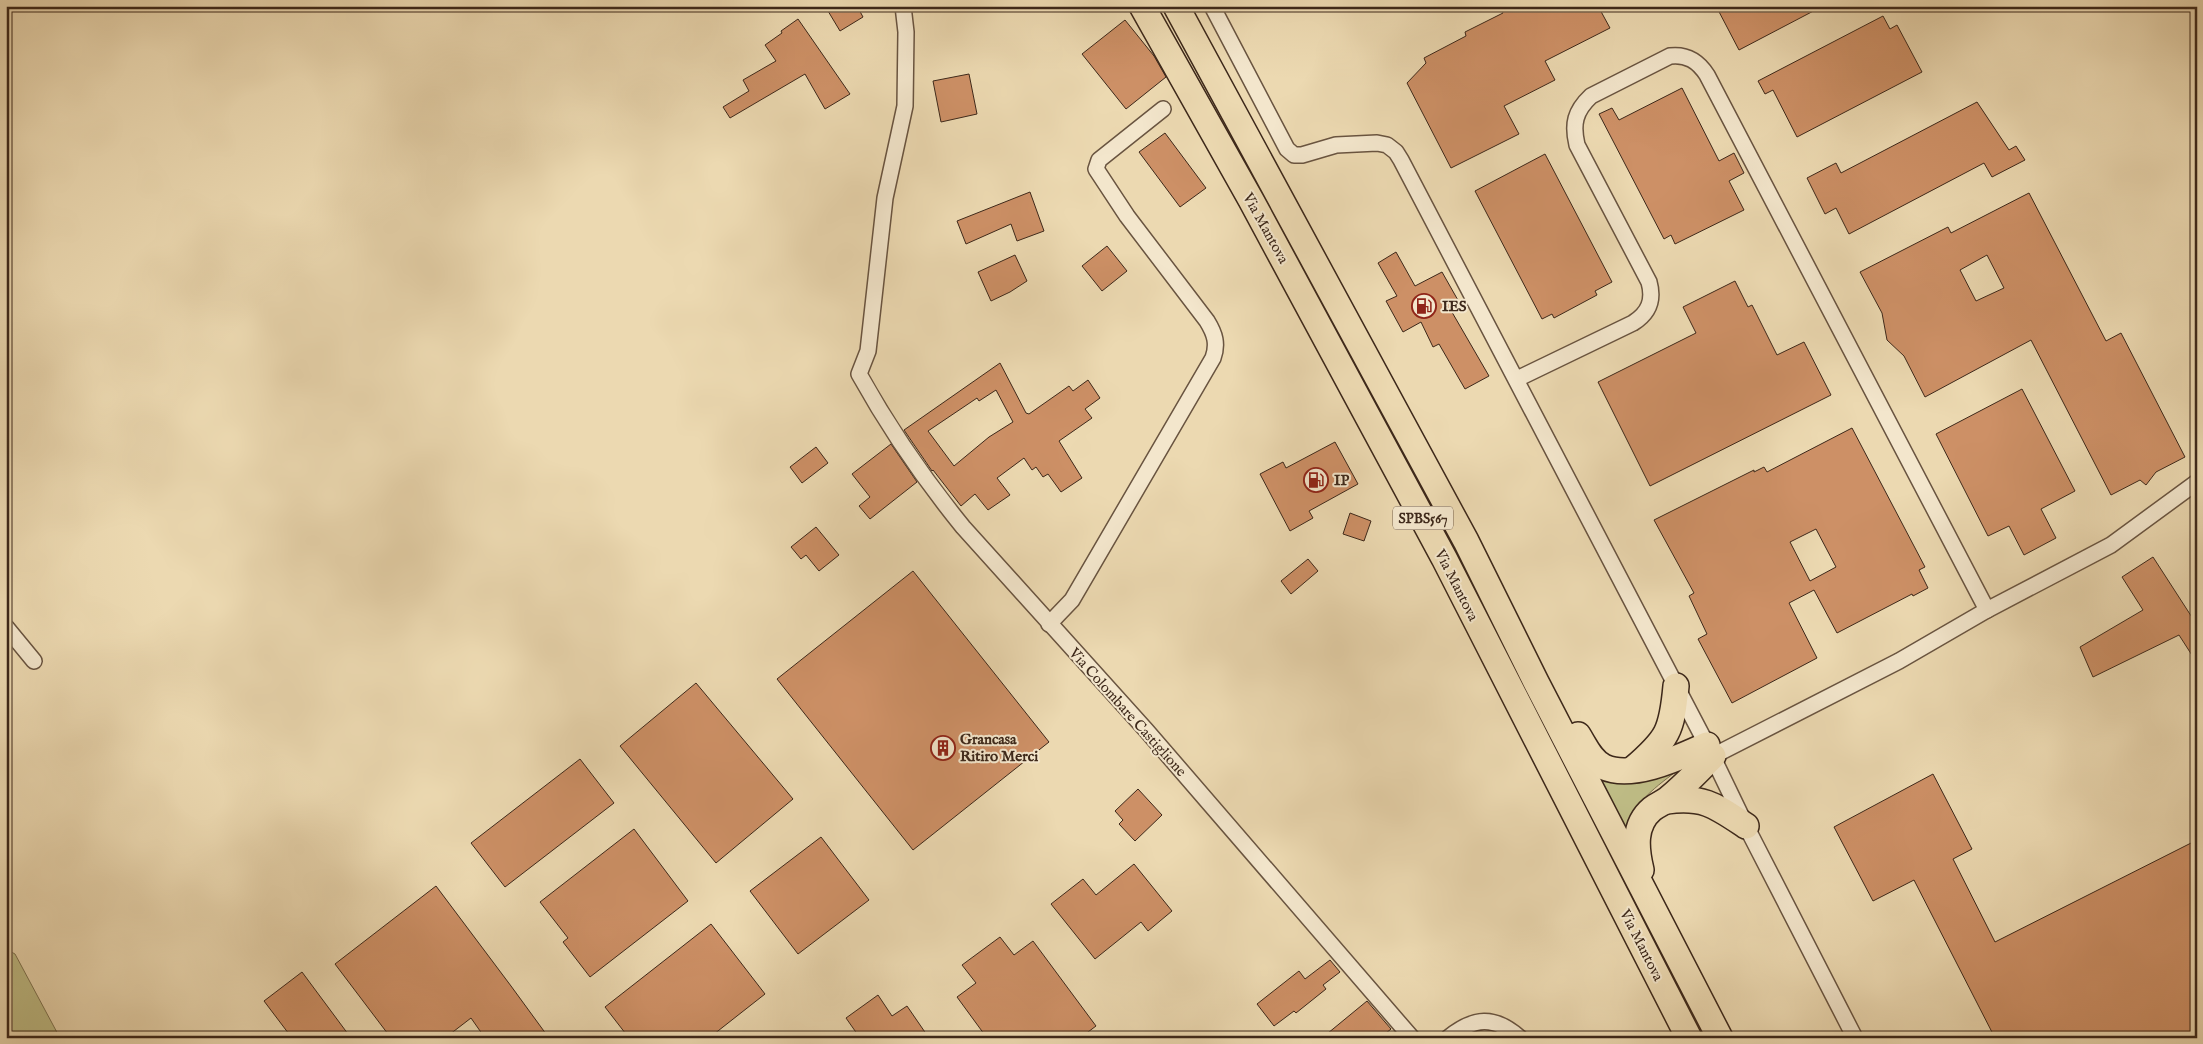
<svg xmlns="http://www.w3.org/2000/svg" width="2203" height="1044" font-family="'IM FELL English',serif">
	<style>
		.green { fill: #bfbd86; stroke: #7e7250 }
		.building { fill: #cd9066; stroke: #3d281a; fill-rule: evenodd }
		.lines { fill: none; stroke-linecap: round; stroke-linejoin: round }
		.minor-casing { stroke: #695440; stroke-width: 18 }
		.trunk-casing { stroke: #3d281a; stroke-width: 28 }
		.minor { stroke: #f3e6cc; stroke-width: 15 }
		.trunk { stroke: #ecd9b1; stroke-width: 25 }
		.labels { text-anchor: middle; stroke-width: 4; stroke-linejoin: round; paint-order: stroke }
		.shield { fill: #f3e6cc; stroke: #74614f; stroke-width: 1 }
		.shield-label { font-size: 14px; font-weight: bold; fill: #3d281a }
		.street-label { font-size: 15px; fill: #3d281a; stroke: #f3e6cc }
		.poi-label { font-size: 15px; font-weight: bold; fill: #3d281a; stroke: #f3e6cc; text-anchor: start }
	</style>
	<rect width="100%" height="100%" fill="#ecd9b1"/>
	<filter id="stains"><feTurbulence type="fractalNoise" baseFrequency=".004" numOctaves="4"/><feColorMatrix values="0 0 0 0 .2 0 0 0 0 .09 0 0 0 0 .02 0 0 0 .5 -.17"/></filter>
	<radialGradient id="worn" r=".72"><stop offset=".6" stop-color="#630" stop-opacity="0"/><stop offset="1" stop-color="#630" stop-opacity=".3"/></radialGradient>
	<g class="green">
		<path d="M1687,763C1661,784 1635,798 1625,832L1594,771Z"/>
		<path d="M6,949L15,954L60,1038H6Z"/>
	</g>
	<g class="building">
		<path d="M836,6H857L863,17L840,31L828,11Z"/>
		<path d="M1500,6H1598L1610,28L1545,61L1555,80L1504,106L1519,134L1451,168L1407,83L1426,63L1424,58L1466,36L1465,32L1503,13Z"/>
		<path d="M1716,6H1823L1739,50Z"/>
		<path d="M1883,16L1890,29L1897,25L1922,72L1797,137L1773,90L1765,94L1758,81Z"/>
		<path d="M798,19L850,94L825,109L805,74L730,118L723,107L749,91L743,80L776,61L765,45L782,33L781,31Z"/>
		<path d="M1125,20L1154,56L1166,77L1126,109L1082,54Z"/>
		<path d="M969,74L977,114L941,122L933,81Z"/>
		<path d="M1682,88L1719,161L1734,153L1744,173L1729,181L1744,210L1675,244L1671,235L1664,239L1599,114L1612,108L1619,120Z"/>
		<path d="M1977,102L2009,150L2016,146L2025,160L1992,177L1984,163L1849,234L1836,208L1825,214L1807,178L1836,163L1841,173Z"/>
		<path d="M1165,133L1206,188L1180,207L1139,152Z"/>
		<path d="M1545,154L1612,282L1595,291L1597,295L1554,318L1552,314L1542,319L1475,191Z"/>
		<path d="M1030,192L1044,231L1017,241L1011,224L966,244L957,221Z"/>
		<path d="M2029,193L2106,341L2121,333L2185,457L2156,472L2146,485L2140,480L2111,495L2031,340L1925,397L1904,356L1887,340L1882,313L1860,272L1948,227L1951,233ZM1987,255L2004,288L1976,301L1960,270Z"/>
		<path d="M1107,246L1127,271L1102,291L1082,266Z"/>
		<path d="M1396,252L1415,286L1442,272L1459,302L1449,307L1489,376L1465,389L1439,344L1433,347L1421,322L1403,332L1386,301L1397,296L1378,263Z"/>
		<path d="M1015,255L1027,281L1010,292L991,301L978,272Z"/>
		<path d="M1735,281L1748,307L1752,305L1777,355L1804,342L1831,395L1650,486L1598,382L1696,333L1683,307Z"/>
		<path d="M1000,363L1026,413L1029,414L1069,386L1073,391L1088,380L1100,398L1085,409L1092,418L1059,441L1082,478L1061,492L1048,474L1043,477L1036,467L1032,470L1024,458L997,478L1010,495L988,510L975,494L961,506L933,470L932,471L904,430ZM996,390L1013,422L989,437L954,466L928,431L977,398L979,401Z"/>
		<path d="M2022,389L2075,491L2041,509L2056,538L2024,555L2009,526L1988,536L1936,434Z"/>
		<path d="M1852,428L1925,567L1919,570L1928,588L1913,596L1912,594L1837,633L1814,590L1789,603L1817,658L1732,703L1698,639L1707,634L1689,596L1694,593L1654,520L1754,470V472L1764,467L1767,472ZM1816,529L1836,567L1810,581L1790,542Z"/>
		<path d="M1335,442L1358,484L1309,511L1313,518L1290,531L1260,474L1283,462L1286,468Z"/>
		<path d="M891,444L917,482L870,519L859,506L870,497L852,474Z"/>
		<path d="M816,447L828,463L802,483L790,467Z"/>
		<path d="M1350,513L1371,521L1364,541L1343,534Z"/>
		<path d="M816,527L839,555L819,571L806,555L801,559L791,547Z"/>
		<path d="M2153,557L2197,625V663L2179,635L2093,677L2080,647L2143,610L2122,577Z"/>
		<path d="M1308,559L1318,571L1291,594L1281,581Z"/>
		<path d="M913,571L1049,742L913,850L777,679Z"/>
		<path d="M696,683L793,799L716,863L620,746Z"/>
		<path d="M580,759L614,803L505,887L471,843Z"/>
		<path d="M1933,774L1972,849L1953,859L1995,942L2197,840V1035L2191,1038H1995L1914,880L1873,901L1834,827Z"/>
		<path d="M1138,789L1162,815L1135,841L1119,824L1123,820L1115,811Z"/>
		<path d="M634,829L688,901L590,977L563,942L568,938L540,902Z"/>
		<path d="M821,837L869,900L798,954L750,891Z"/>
		<path d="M1134,864L1172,911L1148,931L1141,922L1095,959L1051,904L1083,879L1096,895Z"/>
		<path d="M436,886L511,986L549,1038H485L471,1018L445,1038H391L335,964Z"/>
		<path d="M711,924L765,994L709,1038H629L605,1007Z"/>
		<path d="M1000,937L1014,955L1033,941L1096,1026L1080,1038H987L957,997L976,983L962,965Z"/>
		<path d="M1330,960L1340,972L1323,985L1326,989L1296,1013L1294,1011L1274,1026L1257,1004L1299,971L1305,979Z"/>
		<path d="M302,972L351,1038H292L264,1001Z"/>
		<path d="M878,995L892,1016L907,1006L929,1038H860L846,1018Z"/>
		<path d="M1367,1001L1391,1029L1380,1038H1322Z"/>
	</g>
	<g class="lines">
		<defs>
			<g id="minor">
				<path d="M903,6L906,32L905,106L885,198L868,351L859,374C889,428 924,479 963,527L1146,730L1412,1038"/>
				<path d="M1212,6L1287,149L1294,155H1302L1336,145L1377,143L1387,145L1396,152L1401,160L1707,745L1746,826L1855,1038"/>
				<path d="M1517,379L1633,323C1649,313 1654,300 1649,282L1577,145C1572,124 1575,111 1591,96L1670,56C1687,54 1698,61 1707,75L1987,610"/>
				<path d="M1049,624L1072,600L1213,358C1218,344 1215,334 1207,321L1127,216L1096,169L1099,160L1163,109"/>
				<path d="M6,627L34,661"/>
				<path d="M1713,756L1899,661L1987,610L2111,545L2197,482"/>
				<path d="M1448,1038C1474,1017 1494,1015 1520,1038"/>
			</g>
			<g id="trunk">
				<path d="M1142,6L1251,200L1444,558L1689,1038"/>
				<path d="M1176,6L1466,541L1536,682L1720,1038"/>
				<path d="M1578,735C1585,746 1591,761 1604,767C1633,780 1680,757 1707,745"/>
				<path d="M1633,769C1668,739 1672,731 1676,686"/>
				<path d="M1667,801C1704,796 1716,806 1746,826"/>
				<path d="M1641,870C1636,849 1633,825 1652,809C1657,805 1663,803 1668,799C1684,786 1698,771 1713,756"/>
			</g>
		</defs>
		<use href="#minor" class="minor-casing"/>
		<use href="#trunk" class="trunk-casing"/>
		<use href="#minor" class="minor"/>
		<use href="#trunk" class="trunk"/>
	</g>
	<defs>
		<symbol id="fuel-ring" viewBox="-11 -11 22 22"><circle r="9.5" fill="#f3e6cc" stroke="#8f2418" stroke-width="1.5"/><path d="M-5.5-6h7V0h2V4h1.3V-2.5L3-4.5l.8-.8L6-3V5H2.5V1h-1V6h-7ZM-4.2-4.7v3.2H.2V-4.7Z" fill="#8f2418"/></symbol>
		<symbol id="building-ring" viewBox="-11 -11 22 22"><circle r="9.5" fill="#f3e6cc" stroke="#8f2418" stroke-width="1.5"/><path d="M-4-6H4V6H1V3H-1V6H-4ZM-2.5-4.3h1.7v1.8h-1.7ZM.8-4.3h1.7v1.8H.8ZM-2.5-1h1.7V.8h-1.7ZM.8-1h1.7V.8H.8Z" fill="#8f2418"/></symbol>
	</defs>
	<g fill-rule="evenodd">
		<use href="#fuel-ring" x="1410" y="292" width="28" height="28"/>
		<use href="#fuel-ring" x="1302" y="466" width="28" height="28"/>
		<use href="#building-ring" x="929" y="734" width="28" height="28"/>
	</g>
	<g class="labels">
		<rect class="shield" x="1393" y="506.5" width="60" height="23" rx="4"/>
		<g class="shield-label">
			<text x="1423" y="523">SPBS567</text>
		</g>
		<g class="street-label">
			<text transform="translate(1266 228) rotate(61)" y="5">Via Mantova</text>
			<text transform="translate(1457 585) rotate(63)" y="5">Via Mantova</text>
			<text transform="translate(1128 712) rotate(48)" y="5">Via Colombare Castiglione</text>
			<text transform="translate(1642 945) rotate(63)" y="5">Via Mantova</text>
		</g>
		<g class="poi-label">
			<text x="1442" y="311">IES</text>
			<text x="1334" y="485">IP</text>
			<text x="960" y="744">Grancasa<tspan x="960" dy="17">Ritiro Merci</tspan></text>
		</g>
	</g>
	<rect width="2203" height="1044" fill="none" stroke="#ecd9b1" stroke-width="25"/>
	<rect x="8" y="8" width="2188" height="1029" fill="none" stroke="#3d281a" stroke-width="2.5"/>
	<rect x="12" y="12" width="2178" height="1019" fill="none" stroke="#3d281a"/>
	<rect width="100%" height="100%" filter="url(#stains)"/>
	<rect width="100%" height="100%" fill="url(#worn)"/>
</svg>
